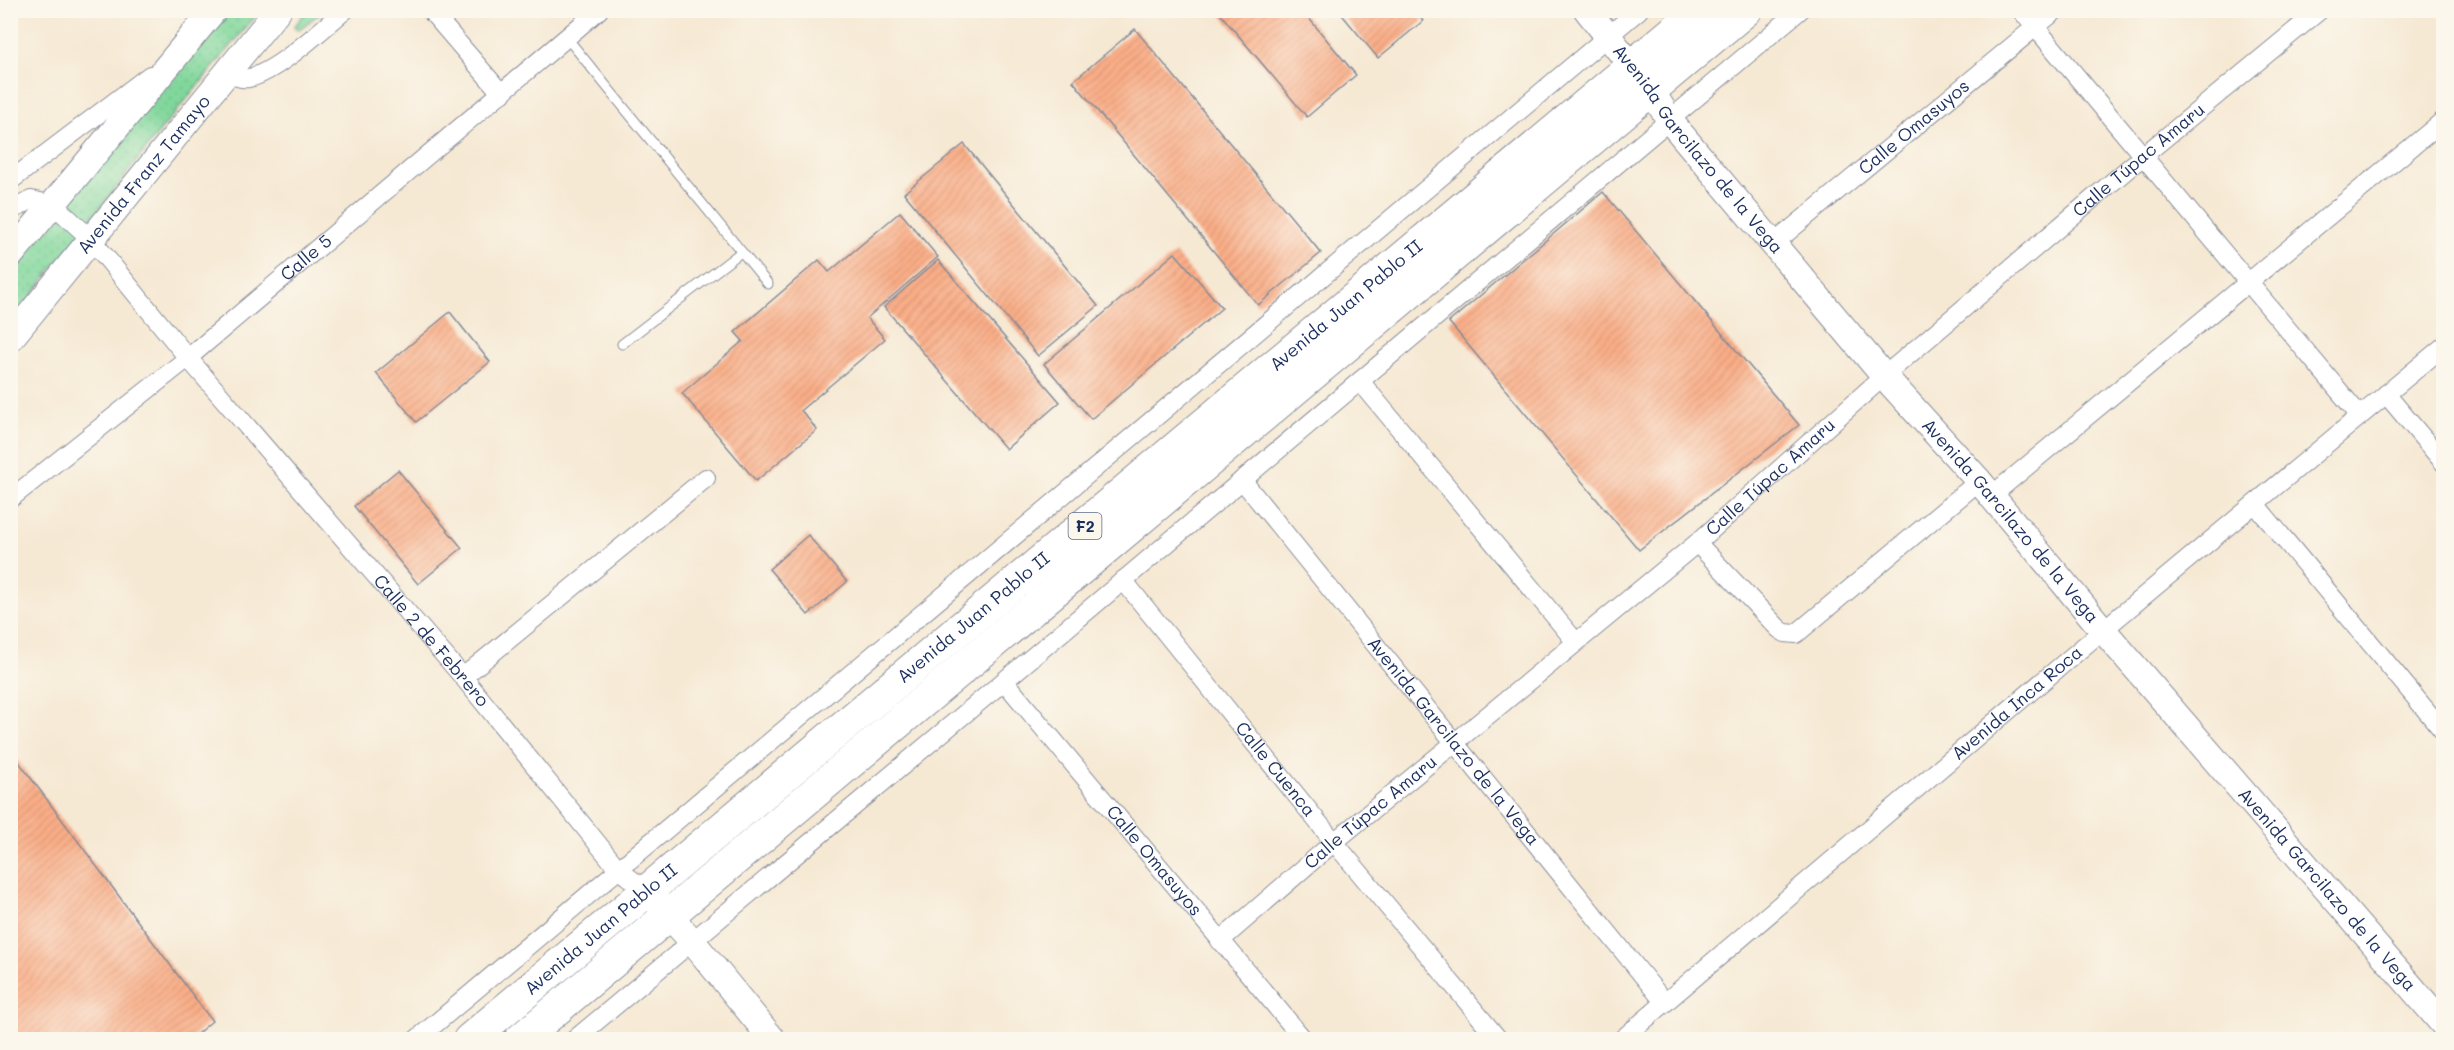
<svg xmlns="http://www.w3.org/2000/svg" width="2454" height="1050" font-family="Mali,sans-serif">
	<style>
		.grass { fill: url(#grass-dots); stroke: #4e837c; stroke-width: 1.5 }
		.park { fill: #80d79b; stroke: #4e837c; stroke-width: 1.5 }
		.building { fill: url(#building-hatch) }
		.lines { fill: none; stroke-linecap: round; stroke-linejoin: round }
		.lane-casing { stroke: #888c99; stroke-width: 11 }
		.street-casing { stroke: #888c99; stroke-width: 20 }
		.secondary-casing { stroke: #888c99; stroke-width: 28 }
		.highway-casing { stroke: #888c99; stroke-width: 34 }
		.lane { stroke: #fff; stroke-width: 9 }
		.street { stroke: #fff; stroke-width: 18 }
		.secondary { stroke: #fff; stroke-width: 26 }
		.highway { stroke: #fff; stroke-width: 32 }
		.labels { text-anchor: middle; stroke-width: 4.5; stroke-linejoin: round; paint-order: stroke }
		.shield { fill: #fbf7ec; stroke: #5e6b89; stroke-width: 1.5 }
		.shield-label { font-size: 16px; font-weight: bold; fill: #1b2f5e }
		.street-label { font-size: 18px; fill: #1b2f5e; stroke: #fbf7ec }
	</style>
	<defs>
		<pattern id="grass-dots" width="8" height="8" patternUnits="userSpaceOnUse" patternTransform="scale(1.5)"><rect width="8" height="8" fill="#80d79b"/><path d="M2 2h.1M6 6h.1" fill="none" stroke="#6eb988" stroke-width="1.8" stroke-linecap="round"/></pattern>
		<pattern id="building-hatch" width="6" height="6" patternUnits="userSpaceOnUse" patternTransform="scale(1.5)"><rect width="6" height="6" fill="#faae87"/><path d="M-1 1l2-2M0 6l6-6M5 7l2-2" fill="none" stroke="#d69677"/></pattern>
	</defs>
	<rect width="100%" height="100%" fill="#fbf7ec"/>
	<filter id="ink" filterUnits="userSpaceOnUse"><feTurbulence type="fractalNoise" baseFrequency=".0167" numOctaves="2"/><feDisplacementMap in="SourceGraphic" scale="12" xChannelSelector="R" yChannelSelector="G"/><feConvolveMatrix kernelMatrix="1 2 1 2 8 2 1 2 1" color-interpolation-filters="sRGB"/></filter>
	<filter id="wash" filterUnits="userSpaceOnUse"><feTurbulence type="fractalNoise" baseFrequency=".008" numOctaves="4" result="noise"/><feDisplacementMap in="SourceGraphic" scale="24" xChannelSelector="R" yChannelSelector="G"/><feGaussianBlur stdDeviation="1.35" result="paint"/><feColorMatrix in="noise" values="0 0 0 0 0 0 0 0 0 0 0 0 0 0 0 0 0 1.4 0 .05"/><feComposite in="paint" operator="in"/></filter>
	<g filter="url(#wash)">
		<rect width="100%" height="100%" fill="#f6e9d4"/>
		<path class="grass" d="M228,11H260L156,136L11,322V259Z"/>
		<path class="park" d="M307,10L323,11L298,30L294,27Z"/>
		<g id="blocks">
			<g class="building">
				<path d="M1217,10H1302L1356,75L1307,117Z"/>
				<path d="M1338,10H1414L1423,21L1378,58Z"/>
				<path d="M1135,29L1321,253L1258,305L1073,81Z"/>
				<path d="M964,144L1098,306L1038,356L904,193Z"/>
				<path d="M1603,192L1799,425L1639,550L1449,322Z"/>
				<path d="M900,212L938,257L867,318L885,339L801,410L817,430L756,481L682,393L743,341L735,332L819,260L829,272Z"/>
				<path d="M1175,253L1222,308L1091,419L1044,364Z"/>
				<path d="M938,260L1060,402L1006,449L884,307Z"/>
				<path d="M450,312L490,362L416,422L376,373Z"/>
				<path d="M398,470L462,548L418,584L354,506Z"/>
				<path d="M808,535L847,582L808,615L769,569Z"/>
				<path d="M10,750L212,1021L190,1040H10Z"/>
			</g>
		</g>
	</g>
	<g filter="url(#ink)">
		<use href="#blocks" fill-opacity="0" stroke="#888c99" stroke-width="1.5"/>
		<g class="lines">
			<defs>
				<g id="lane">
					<path d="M567,38L768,284"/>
					<path d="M622,344L741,252"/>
				</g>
				<g id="street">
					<path d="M430,10L502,94"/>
					<path d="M2021,10L2360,416"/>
					<path d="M227,73C234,76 241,79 249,78C277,72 322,29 345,10"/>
					<path d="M10,181L150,75"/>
					<path id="s1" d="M10,211L31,200L54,205L91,239L188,358L463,677L619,870L648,892"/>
					<path id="s2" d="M1773,244L2056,10"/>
					<path d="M1360,381L1575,641"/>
					<path d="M2386,394L2444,463"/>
					<path id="s3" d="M1242,480L1665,1003"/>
					<path d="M1991,496L2444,120"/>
					<path id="s4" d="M10,499L188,358L599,10"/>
					<path d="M2256,505L2444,732"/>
					<path d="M1697,543L1779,629L1785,633L1796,634L1979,481"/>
					<path id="s5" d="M1123,580L1334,842L1499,1040"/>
					<path d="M463,677L706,478"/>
					<path id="s6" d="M1004,681L1304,1040"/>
					<path id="s7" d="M1220,941L1334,842L1697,543L1884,376L2143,156L2320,10"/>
					<path d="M416,1040L1639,10"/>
					<path d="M574,1040L1004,681L1800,10"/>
					<path id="s8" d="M1621,1040L2103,630L2444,346"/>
				</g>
				<g id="secondary">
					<path id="s9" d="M1587,10L1651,90L1670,121L1884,376L1979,481L2103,630L2444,1025"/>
					<path d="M10,256L214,10"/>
					<path id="s10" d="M10,339L278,10"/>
					<path d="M657,902L692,941L773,1040"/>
				</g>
				<g id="highway">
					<path id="s11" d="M469,1040L1699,10"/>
					<path d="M520,1040L1746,10"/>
				</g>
			</defs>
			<use href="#lane" class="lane-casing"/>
			<use href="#street" class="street-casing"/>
			<use href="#secondary" class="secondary-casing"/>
			<use href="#highway" class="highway-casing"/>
			<use href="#lane" class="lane"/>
			<use href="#street" class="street"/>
			<use href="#secondary" class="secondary"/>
			<use href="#highway" class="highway"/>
		</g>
	</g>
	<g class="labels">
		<rect class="shield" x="1068.5" y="513" width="33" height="26" rx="4.5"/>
		<g class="shield-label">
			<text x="1085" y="532">F2</text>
		</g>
		<g class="street-label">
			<text dy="6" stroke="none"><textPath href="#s2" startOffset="183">Calle Omasuyos</textPath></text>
			<text dy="6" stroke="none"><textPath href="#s9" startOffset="178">Avenida Garcilazo de la Vega</textPath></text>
			<text dy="6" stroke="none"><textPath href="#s7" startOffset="1206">Calle Túpac Amaru</textPath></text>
			<text dy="6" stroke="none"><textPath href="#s10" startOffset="212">Avenida Franz Tamayo</textPath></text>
			<text dy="6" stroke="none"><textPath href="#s4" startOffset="382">Calle 5</textPath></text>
			<text dy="6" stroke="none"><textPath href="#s11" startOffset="1144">Avenida Juan Pablo II</textPath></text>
			<text dy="6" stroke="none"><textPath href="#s7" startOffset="720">Calle Túpac Amaru</textPath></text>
			<text dy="6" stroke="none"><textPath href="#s9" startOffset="664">Avenida Garcilazo de la Vega</textPath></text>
			<text dy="6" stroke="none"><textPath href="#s11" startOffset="658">Avenida Juan Pablo II</textPath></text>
			<text dy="6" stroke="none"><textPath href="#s1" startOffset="624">Calle 2 de Febrero</textPath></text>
			<text dy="6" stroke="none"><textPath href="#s8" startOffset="520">Avenida Inca Roca</textPath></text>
			<text dy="6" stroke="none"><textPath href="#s3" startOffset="336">Avenida Garcilazo de la Vega</textPath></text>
			<text dy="6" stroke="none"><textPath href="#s5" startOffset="243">Calle Cuenca</textPath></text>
			<text dy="6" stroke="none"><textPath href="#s7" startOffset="198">Calle Túpac Amaru</textPath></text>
			<text dy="6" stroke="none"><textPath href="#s6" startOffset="234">Calle Omasuyos</textPath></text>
			<text dy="6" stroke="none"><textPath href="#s9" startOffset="1150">Avenida Garcilazo de la Vega</textPath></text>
			<text dy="6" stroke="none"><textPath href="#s11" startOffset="172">Avenida Juan Pablo II</textPath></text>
		</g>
	</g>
	<rect width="2454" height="1050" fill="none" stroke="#fbf7ec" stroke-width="36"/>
</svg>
